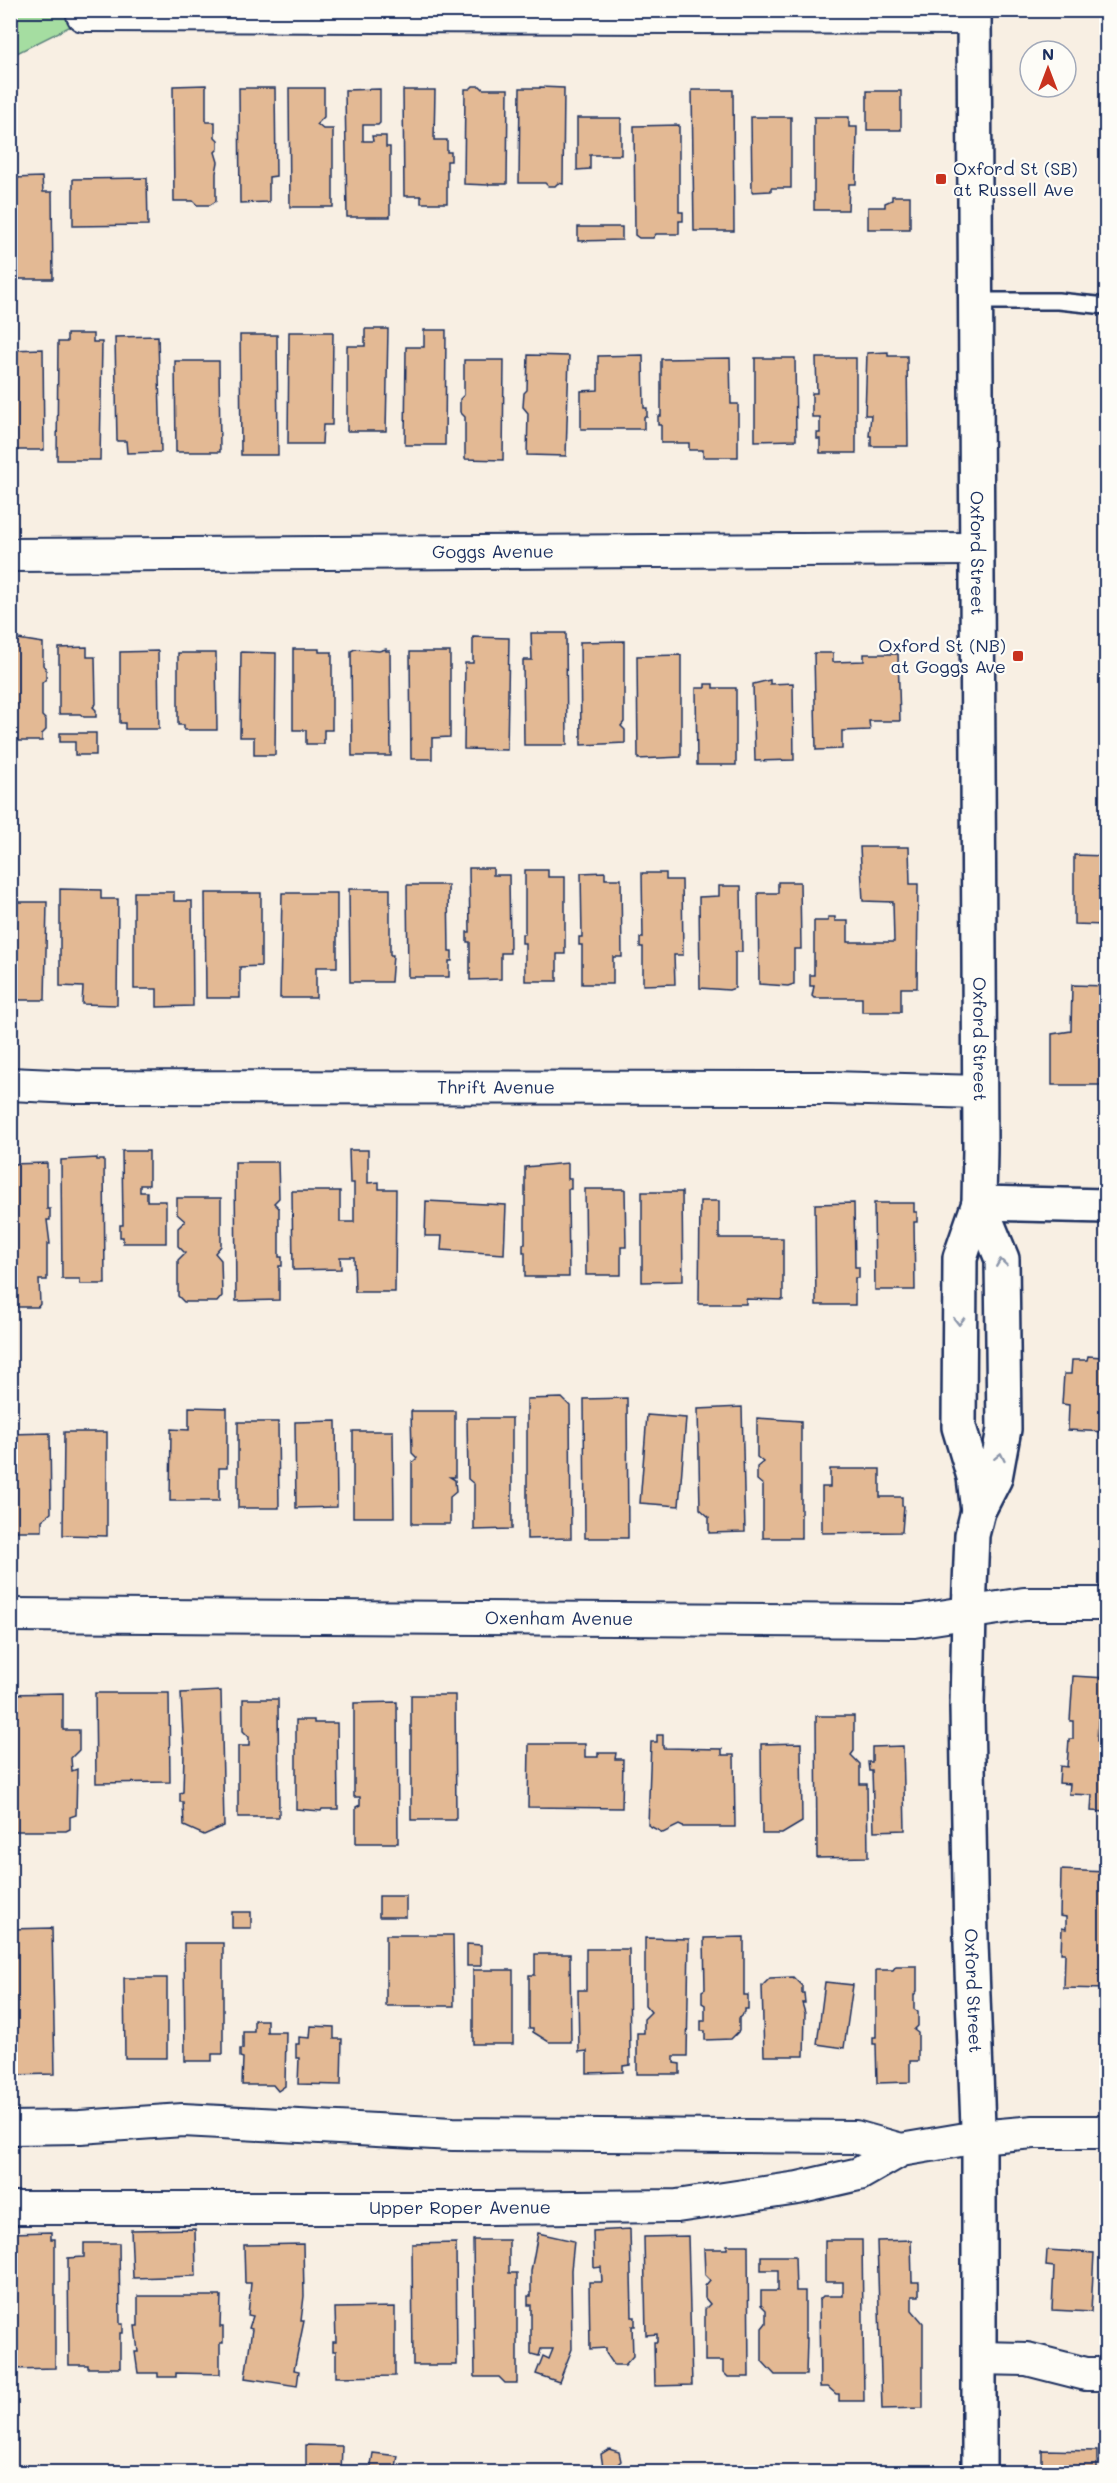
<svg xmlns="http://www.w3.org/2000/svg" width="1117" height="2483" font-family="Mali,sans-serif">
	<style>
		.green { fill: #a5dda1; stroke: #608680; stroke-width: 1.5 }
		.building { fill: #e3b994; stroke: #1b2f5e; stroke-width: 1.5 }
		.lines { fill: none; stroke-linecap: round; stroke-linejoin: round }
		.service-casing { stroke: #1b2f5e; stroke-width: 20 }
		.minor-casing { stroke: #1b2f5e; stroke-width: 36 }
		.tertiary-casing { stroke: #1b2f5e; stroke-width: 38 }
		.service { stroke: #fdfcf7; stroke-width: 15 }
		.minor { stroke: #fdfcf7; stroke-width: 32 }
		.tertiary { stroke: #fdfcf7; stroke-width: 33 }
		.oneway { stroke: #8c96aa }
		.poi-dot { fill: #c8321e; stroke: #fdfcf7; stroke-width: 2 }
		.labels { text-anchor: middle; stroke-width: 4.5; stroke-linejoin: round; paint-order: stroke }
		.poi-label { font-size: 18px; fill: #1b2f5e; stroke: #fdfcf7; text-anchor: start }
		.street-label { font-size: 18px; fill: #1b2f5e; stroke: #fdfcf7 }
	</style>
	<rect width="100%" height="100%" fill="#f8efe3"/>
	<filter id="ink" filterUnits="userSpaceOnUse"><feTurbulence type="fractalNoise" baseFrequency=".0167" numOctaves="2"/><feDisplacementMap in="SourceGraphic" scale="12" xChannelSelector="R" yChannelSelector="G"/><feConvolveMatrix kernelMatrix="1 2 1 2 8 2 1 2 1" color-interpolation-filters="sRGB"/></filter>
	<g filter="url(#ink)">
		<path class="green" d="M11,11H77L71,26L11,56Z"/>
		<g class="building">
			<path d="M206,85V122H215V137L218,140V149L215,152L218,162L216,173V201L210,205H197L193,201H174L173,86Z"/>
			<path d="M473,86H480L483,89H508L507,184H488V185L464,184L465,89H470Z"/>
			<path d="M540,87L564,88L563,184L558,183L555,186H548L545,183H519L520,88H540Z"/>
			<path d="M239,88H275L276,176L269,177V202L240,203Z"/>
			<path d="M289,88H324V117L317,124L323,129H333V207H290Z"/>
			<path d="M380,89V123L378,125H363V141H373L372,136H386V147H390V217H347L345,90Z"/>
			<path d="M403,90H435L434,140H447V152H451V161H447V203H421V196H404Z"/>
			<path d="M692,90H733L734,231H694Z"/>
			<rect x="867" y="91" width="34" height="39"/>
			<path d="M751,117H791V188H771V191L752,192Z"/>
			<path d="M814,117H849V127H857L856,184H849L848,210H814Z"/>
			<path d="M577,118H621V155H590V169L577,170Z"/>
			<path d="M679,125V212H683V221H679V234H656L653,238H639L635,235L634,126Z"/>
			<path d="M42,177L43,192H52L53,279H10V198H13V178Z"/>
			<path d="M147,178L148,225L73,226V179Z"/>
			<path d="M892,196H910V229H868V207H885V203L892,200Z"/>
			<path d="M578,227H622V240L578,241Z"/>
			<path d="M365,329H388L386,431H347V346H365Z"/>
			<path d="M424,330H446L445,445H405L406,347H424Z"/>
			<path d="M289,332H333L332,425H323L322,444H288Z"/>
			<path d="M67,334H93V342H102L100,460H57L58,342H67Z"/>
			<path d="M240,335H277L278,455H241Z"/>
			<path d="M158,336L161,452L127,453L126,441H117L115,337Z"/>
			<path d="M43,349L44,450H10V350Z"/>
			<path d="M888,352V356H907L908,446H871V436H869L871,415H865L867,353Z"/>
			<path d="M528,355L569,356L566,456L527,455L528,413L523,407L524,393L527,390Z"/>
			<path d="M643,355L644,408H647V417H644V429H581V391L598,390V356Z"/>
			<path d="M730,358L731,404H738V457H703V450H689V443H661V425H658V416H661V359Z"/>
			<path d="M755,358H795L796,440L755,441Z"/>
			<path d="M816,358H856V453H820V439H817V433H820V417H812V393H817Z"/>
			<path d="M464,360H504L503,460L465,459V417L460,412V399L464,395Z"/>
			<path d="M175,361H219L220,452H176Z"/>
			<path d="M531,633H566L567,745H524L523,660H532Z"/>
			<path d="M473,637L509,638L507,750L464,749L465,663H473Z"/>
			<path d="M18,639L43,643V665L46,669V679L42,683V716L46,720V730L42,734V741H10V643H15Z"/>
			<path d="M624,641V722L621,726L625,730V743L581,745L580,642Z"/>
			<path d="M87,647V657H95L96,704L93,707L96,710V717H84L80,714H59V648Z"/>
			<path d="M293,649H319V652H332V730H324V744H306V730H293Z"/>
			<path d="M355,649L379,651L386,649V651H390L391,756H352L351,651Z"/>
			<path d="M158,651L159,729H125V723H120V652Z"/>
			<path d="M241,652L276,653L275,755H254V737H240Z"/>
			<path d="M410,652H450V737L432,738V759H411Z"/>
			<path d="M178,653H216L217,730H184V725H178Z"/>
			<path d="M814,653H833V662L864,661V654H898L900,721H869L870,730L842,731V749L816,750Z"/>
			<path d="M681,655V757L638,759L637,656Z"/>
			<path d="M770,680V684L793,683L794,760L755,761L753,684Z"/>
			<path d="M705,684H713V688H736V765H697L696,688H705Z"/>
			<path d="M60,733H96V755H75V742H60Z"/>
			<path d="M860,847H909L910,884H918L917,988H901V1012H862V998H814L812,996L814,986H810V975H814V921H828V917H835V921H848V942H894L893,902L863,901Z"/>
			<path d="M1074,855L1106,856V925L1074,924Z"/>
			<path d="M469,868H493V875H509L510,953H501V979L470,980V942H467V932H470Z"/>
			<path d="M525,870H548V877H565V954H557V981H525V943H522V934H525Z"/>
			<path d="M605,872V879H621L622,957H613V984H582V945H579V937H582L581,873Z"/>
			<path d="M642,873H666V880H682L683,955H674L675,984L643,985V947H640V938H643Z"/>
			<path d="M778,882H800L801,949H794V984L788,986L759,984L758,893H778Z"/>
			<path d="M407,885H448L449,951H452V961H449V977H408Z"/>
			<path d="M719,886H741L742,952H735V988L729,990L700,988L699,897L719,896Z"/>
			<path d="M60,889L101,890V899H118L117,1005L82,1004L83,987L60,986Z"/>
			<path d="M349,889H390V955H393L391,982H350Z"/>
			<path d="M134,892H174V901H192L193,1006L157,1007V989H134Z"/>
			<path d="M205,893H261V966L240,967V998H206Z"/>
			<path d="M282,893H337V967H316V998H280Z"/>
			<path d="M10,902H47L45,1000H10Z"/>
			<path d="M1072,985L1106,986V1085H1052V1034L1071,1031Z"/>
			<path d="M349,1150H368V1183L379,1182V1189H396L395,1292H355L354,1257H340L341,1269L293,1270L292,1191H340V1222H354V1183H350Z"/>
			<path d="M122,1151H149V1185H140V1192H147V1201H166V1243H123V1237H120V1225H123Z"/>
			<path d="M97,1158V1160H104L105,1284H80V1279H62L61,1160Z"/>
			<path d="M235,1162H278L279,1198L274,1203L279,1208V1257H282V1266H279V1300L236,1301Z"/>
			<path d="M47,1163V1209H50V1220H47L50,1244H47V1280H39L40,1304L38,1307H10V1164Z"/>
			<path d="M568,1163V1179H571V1189H568L569,1277H525V1252H523V1244H525V1167Z"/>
			<path d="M585,1189H625L626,1247H621V1275H586Z"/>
			<path d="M642,1192H682L683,1281L642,1282Z"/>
			<path d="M177,1198H221V1246L215,1253L221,1260L222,1296L217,1302H184L178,1296V1260L185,1253L178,1246V1228L185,1221L177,1214Z"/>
			<path d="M426,1201L506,1205L504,1254L441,1250L442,1236H425Z"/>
			<path d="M700,1201H719V1238H783V1300L746,1299V1304H699Z"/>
			<path d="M854,1203L855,1267H859V1278H855V1305H816L815,1204Z"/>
			<path d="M874,1203H914V1212H917V1222H914L915,1290H875Z"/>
			<path d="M1088,1356L1102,1357V1362H1106V1432L1068,1430L1069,1405L1062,1404L1064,1374H1071L1072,1360H1087Z"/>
			<path d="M562,1398L570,1406L571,1538L527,1539V1399Z"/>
			<path d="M627,1398L628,1538H585L584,1399Z"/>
			<path d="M189,1407L227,1408V1468H219V1501H170L171,1429L189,1430Z"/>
			<path d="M742,1407L745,1532L709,1533V1517L700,1509L698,1409Z"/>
			<path d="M411,1411H455V1477H450L455,1480L456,1492L450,1497V1524H412V1463L417,1458L412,1453Z"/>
			<path d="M647,1415L686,1418L679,1506L640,1503Z"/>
			<path d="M467,1418H512V1529L474,1530V1484L468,1479Z"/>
			<path d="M757,1418L801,1421V1538H763V1485L757,1480V1467L763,1462L757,1457Z"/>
			<path d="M336,1421L337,1507L296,1508L295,1422Z"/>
			<path d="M238,1422H278L279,1508H238Z"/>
			<path d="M353,1431H393L394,1517H353Z"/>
			<path d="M64,1432H107V1536L63,1535Z"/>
			<path d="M50,1433L51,1513L42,1520V1531H10V1434Z"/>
			<path d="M830,1469H880V1497H902V1506H904L902,1532L822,1533V1487H830Z"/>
			<path d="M1073,1676L1106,1678V1721L1098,1720L1097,1741H1106V1812L1091,1811L1092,1795L1069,1794L1070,1784L1059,1783L1060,1766L1067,1767L1069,1739H1073V1721H1070Z"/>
			<path d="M221,1691L224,1826L204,1835L184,1826L183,1802H180V1793L183,1792L184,1753L181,1693Z"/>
			<path d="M63,1693V1730H79V1750L71,1758L72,1771L77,1769L76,1815L70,1817V1829L66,1831H13V1817L10,1815V1694Z"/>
			<path d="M95,1693H169L170,1782L96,1783Z"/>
			<path d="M411,1695H455L456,1820H411Z"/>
			<path d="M243,1699H278L279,1817H238V1746H249V1737L243,1731Z"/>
			<path d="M397,1702L398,1843H356V1807L360,1805V1797H354V1703Z"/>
			<path d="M816,1716H854V1751L851,1755L860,1764V1784H867L868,1857L817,1858Z"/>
			<path d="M296,1720H314V1723H337L338,1809H322L321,1811L296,1809Z"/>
			<path d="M657,1735H663V1748L722,1749V1755H734L735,1827H683L679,1825L663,1833L648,1825L651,1742H657Z"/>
			<path d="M801,1743L802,1822L782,1834H762L761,1744Z"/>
			<path d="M529,1744H585V1757H598V1753H616L615,1759H623L622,1808L528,1807Z"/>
			<path d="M903,1746L905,1830L874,1831L872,1771H869L868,1762H872V1747Z"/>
			<path d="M1061,1870L1106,1872V1989L1064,1988L1065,1953H1061L1062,1928L1066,1929V1917L1060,1916Z"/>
			<rect x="379" y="1896" width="27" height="21"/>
			<rect x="232" y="1912" width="19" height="16"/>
			<path d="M52,1928L55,2074L10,2075V1929Z"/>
			<path d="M386,1935H453L454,2006H386Z"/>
			<path d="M744,1937V1995H748V2009H745V2012L739,2018V2031L731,2039L705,2040V2031H701V2021H705V2005L702,2003V1991L705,1989L704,1938Z"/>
			<path d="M645,1938L689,1939L687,2056H674V2063L680,2064V2074H637V2033H644V2019L651,2012L645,2005Z"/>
			<path d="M184,1943H223V2054H212V2061H185Z"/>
			<path d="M467,1944L481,1945V1966H467Z"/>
			<path d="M586,1949H629L630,2065L623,2066V2072L587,2073V2051L579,2052L578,1990H586Z"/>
			<path d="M535,1954H570L571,2042H549L533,2032V2028H529V1975H535Z"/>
			<path d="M896,1966H917V1991L914,1995V2009L918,2012V2026L914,2030L918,2033V2061H910V2082L877,2083L876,2044H873V2037H876V1970H893Z"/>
			<rect x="473" y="1970" width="40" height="74"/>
			<path d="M793,1977L802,1986V1993H804L805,2003H802L805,2013L804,2056H764L762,1986L770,1978Z"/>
			<path d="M124,1978H167V2058H125Z"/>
			<path d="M825,1982L853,1985L844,2048L817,2044Z"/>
			<path d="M254,2020H267V2032H286L285,2086L278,2091L273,2085H242L243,2058L240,2057V2049H243V2032H254Z"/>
			<path d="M311,2026L334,2027V2039H342L341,2085L298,2084L299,2058H296V2044H299V2037L310,2038Z"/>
			<path d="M195,2229L196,2276L133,2278L131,2230Z"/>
			<path d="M630,2229L632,2317H635V2326H632L633,2356L625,2365H614L606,2353V2348L590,2349L589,2282H602L601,2267L594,2268L593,2231Z"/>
			<path d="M51,2232V2239H55V2368L12,2369L11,2233Z"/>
			<path d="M538,2233L574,2241L571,2270L572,2349L559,2382L536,2374L543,2356L549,2359L553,2349H541L539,2356L531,2354V2305H528V2296H531V2271Z"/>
			<path d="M688,2236L692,2385L655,2386L654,2342H657V2334L646,2335L644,2237Z"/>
			<path d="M473,2240H509V2273H517V2383H505L499,2377H475Z"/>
			<path d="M825,2240H862L864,2401H839V2394H836L828,2387H820L819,2300L823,2296H843V2282H825Z"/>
			<path d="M911,2240L912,2282H919V2296H912V2310L923,2323V2408L882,2409L877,2241Z"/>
			<path d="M84,2243H119L120,2324H123V2333H120V2368H88V2365H69L68,2258L84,2257Z"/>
			<path d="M456,2243L457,2365H413L412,2244Z"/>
			<path d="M303,2244L304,2296L301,2321H304L294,2370L299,2371L297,2386L245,2378L252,2329L249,2328L253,2316L248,2315L251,2283H245L244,2245Z"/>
			<path d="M727,2245H748L749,2377H728L723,2372V2361H705V2309L710,2304L705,2298V2286L710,2280L705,2275L704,2249H727Z"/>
			<path d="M1047,2250L1094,2253L1091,2312L1052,2310L1054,2267L1046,2266Z"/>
			<path d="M761,2256H795L796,2291H805V2338H807L806,2375H775L762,2361V2328L766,2323V2310L761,2305V2291H778V2270H761Z"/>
			<path d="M138,2296H221L220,2327H223V2343H220V2374L176,2373V2377H158V2373H138L135,2352H138L135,2326H138Z"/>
			<path d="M395,2307V2376L336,2377V2351H333V2342H336L335,2308Z"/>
			<path d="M306,2445L342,2446L341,2472H306Z"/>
			<path d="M609,2449L619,2452L621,2461L613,2469L603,2467L601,2454Z"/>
			<path d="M1042,2450L1097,2451V2472H1042Z"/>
			<path d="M373,2453L398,2456L395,2472H370Z"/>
		</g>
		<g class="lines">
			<defs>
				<path id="service" d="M975,301H1058L1106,306"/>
				<g id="minor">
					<path d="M83,15L974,18"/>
					<path id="s1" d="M10,555L976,549"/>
					<path id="s2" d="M10,1084L75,1087L829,1088L980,1092"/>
					<path id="s3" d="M10,1615L914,1621L1024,1604H1106"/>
					<path d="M10,2128L80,2127L183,2120L453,2134L855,2137L901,2150L978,2137L1034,2132H1106"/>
					<path id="s4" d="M10,2208H489L677,2206L798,2188L859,2174L901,2150"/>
					<path d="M979,2358L1027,2359L1086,2374H1106"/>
				</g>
				<g id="tertiary">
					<path id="s5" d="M974,10L980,1148L979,1203L960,1258L959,1427L974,1477L978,1511"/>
					<path id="s6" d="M979,1203L1002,1259L1004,1429L995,1478L978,1511L972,1535L969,1612L967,1707L971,1943L979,2153V2472"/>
					<path d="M979,1203L1106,1206"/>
				</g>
			</defs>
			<use href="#service" class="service-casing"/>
			<use href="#minor" class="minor-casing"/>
			<use href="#tertiary" class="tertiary-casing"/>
			<use href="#service" class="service"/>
			<use href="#minor" class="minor"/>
			<use href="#tertiary" class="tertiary"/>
		</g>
		<defs><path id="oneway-chevron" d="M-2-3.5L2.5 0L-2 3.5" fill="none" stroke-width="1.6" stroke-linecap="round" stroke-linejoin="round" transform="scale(1.5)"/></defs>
		<g class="oneway">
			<use href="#oneway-chevron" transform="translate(1001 1263) rotate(-98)"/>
			<use href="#oneway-chevron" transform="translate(959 1321) rotate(90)"/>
			<use href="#oneway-chevron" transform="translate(1000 1457) rotate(-78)"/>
		</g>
	</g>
	<g class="poi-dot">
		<rect x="935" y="173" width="12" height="12" rx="3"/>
		<rect x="1012" y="650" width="12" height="12" rx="3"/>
	</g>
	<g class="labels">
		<g class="poi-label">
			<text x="953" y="175">Oxford St (SB)<tspan x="953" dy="21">at Russell Ave</tspan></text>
			<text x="1006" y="652" text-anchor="end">Oxford St (NB)<tspan x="1006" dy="21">at Goggs Ave</tspan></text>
		</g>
		<g class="street-label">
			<text dy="6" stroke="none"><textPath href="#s1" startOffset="483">Goggs Avenue</textPath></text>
			<text dy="6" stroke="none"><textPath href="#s5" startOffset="543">Oxford Street</textPath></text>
			<text dy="6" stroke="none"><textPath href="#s5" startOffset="1029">Oxford Street</textPath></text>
			<text dy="6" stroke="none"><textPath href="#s2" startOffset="486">Thrift Avenue</textPath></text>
			<text dy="6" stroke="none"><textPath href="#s3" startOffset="549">Oxenham Avenue</textPath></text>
			<text dy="6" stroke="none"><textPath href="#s6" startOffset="798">Oxford Street</textPath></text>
			<text dy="6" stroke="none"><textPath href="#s4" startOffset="450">Upper Roper Avenue</textPath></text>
		</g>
	</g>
	<rect width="1117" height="2483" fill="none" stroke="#fdfcf7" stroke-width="36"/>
	<rect x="18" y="18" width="1081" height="2447" fill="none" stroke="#1b2f5e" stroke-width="2" filter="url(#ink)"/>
	<g transform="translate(1048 69)"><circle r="28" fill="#fdfcf7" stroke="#a3aaba" stroke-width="1.5"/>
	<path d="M0-4.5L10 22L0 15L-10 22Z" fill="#c8321e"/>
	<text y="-9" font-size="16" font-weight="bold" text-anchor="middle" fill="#1b2f5e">N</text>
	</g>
</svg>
